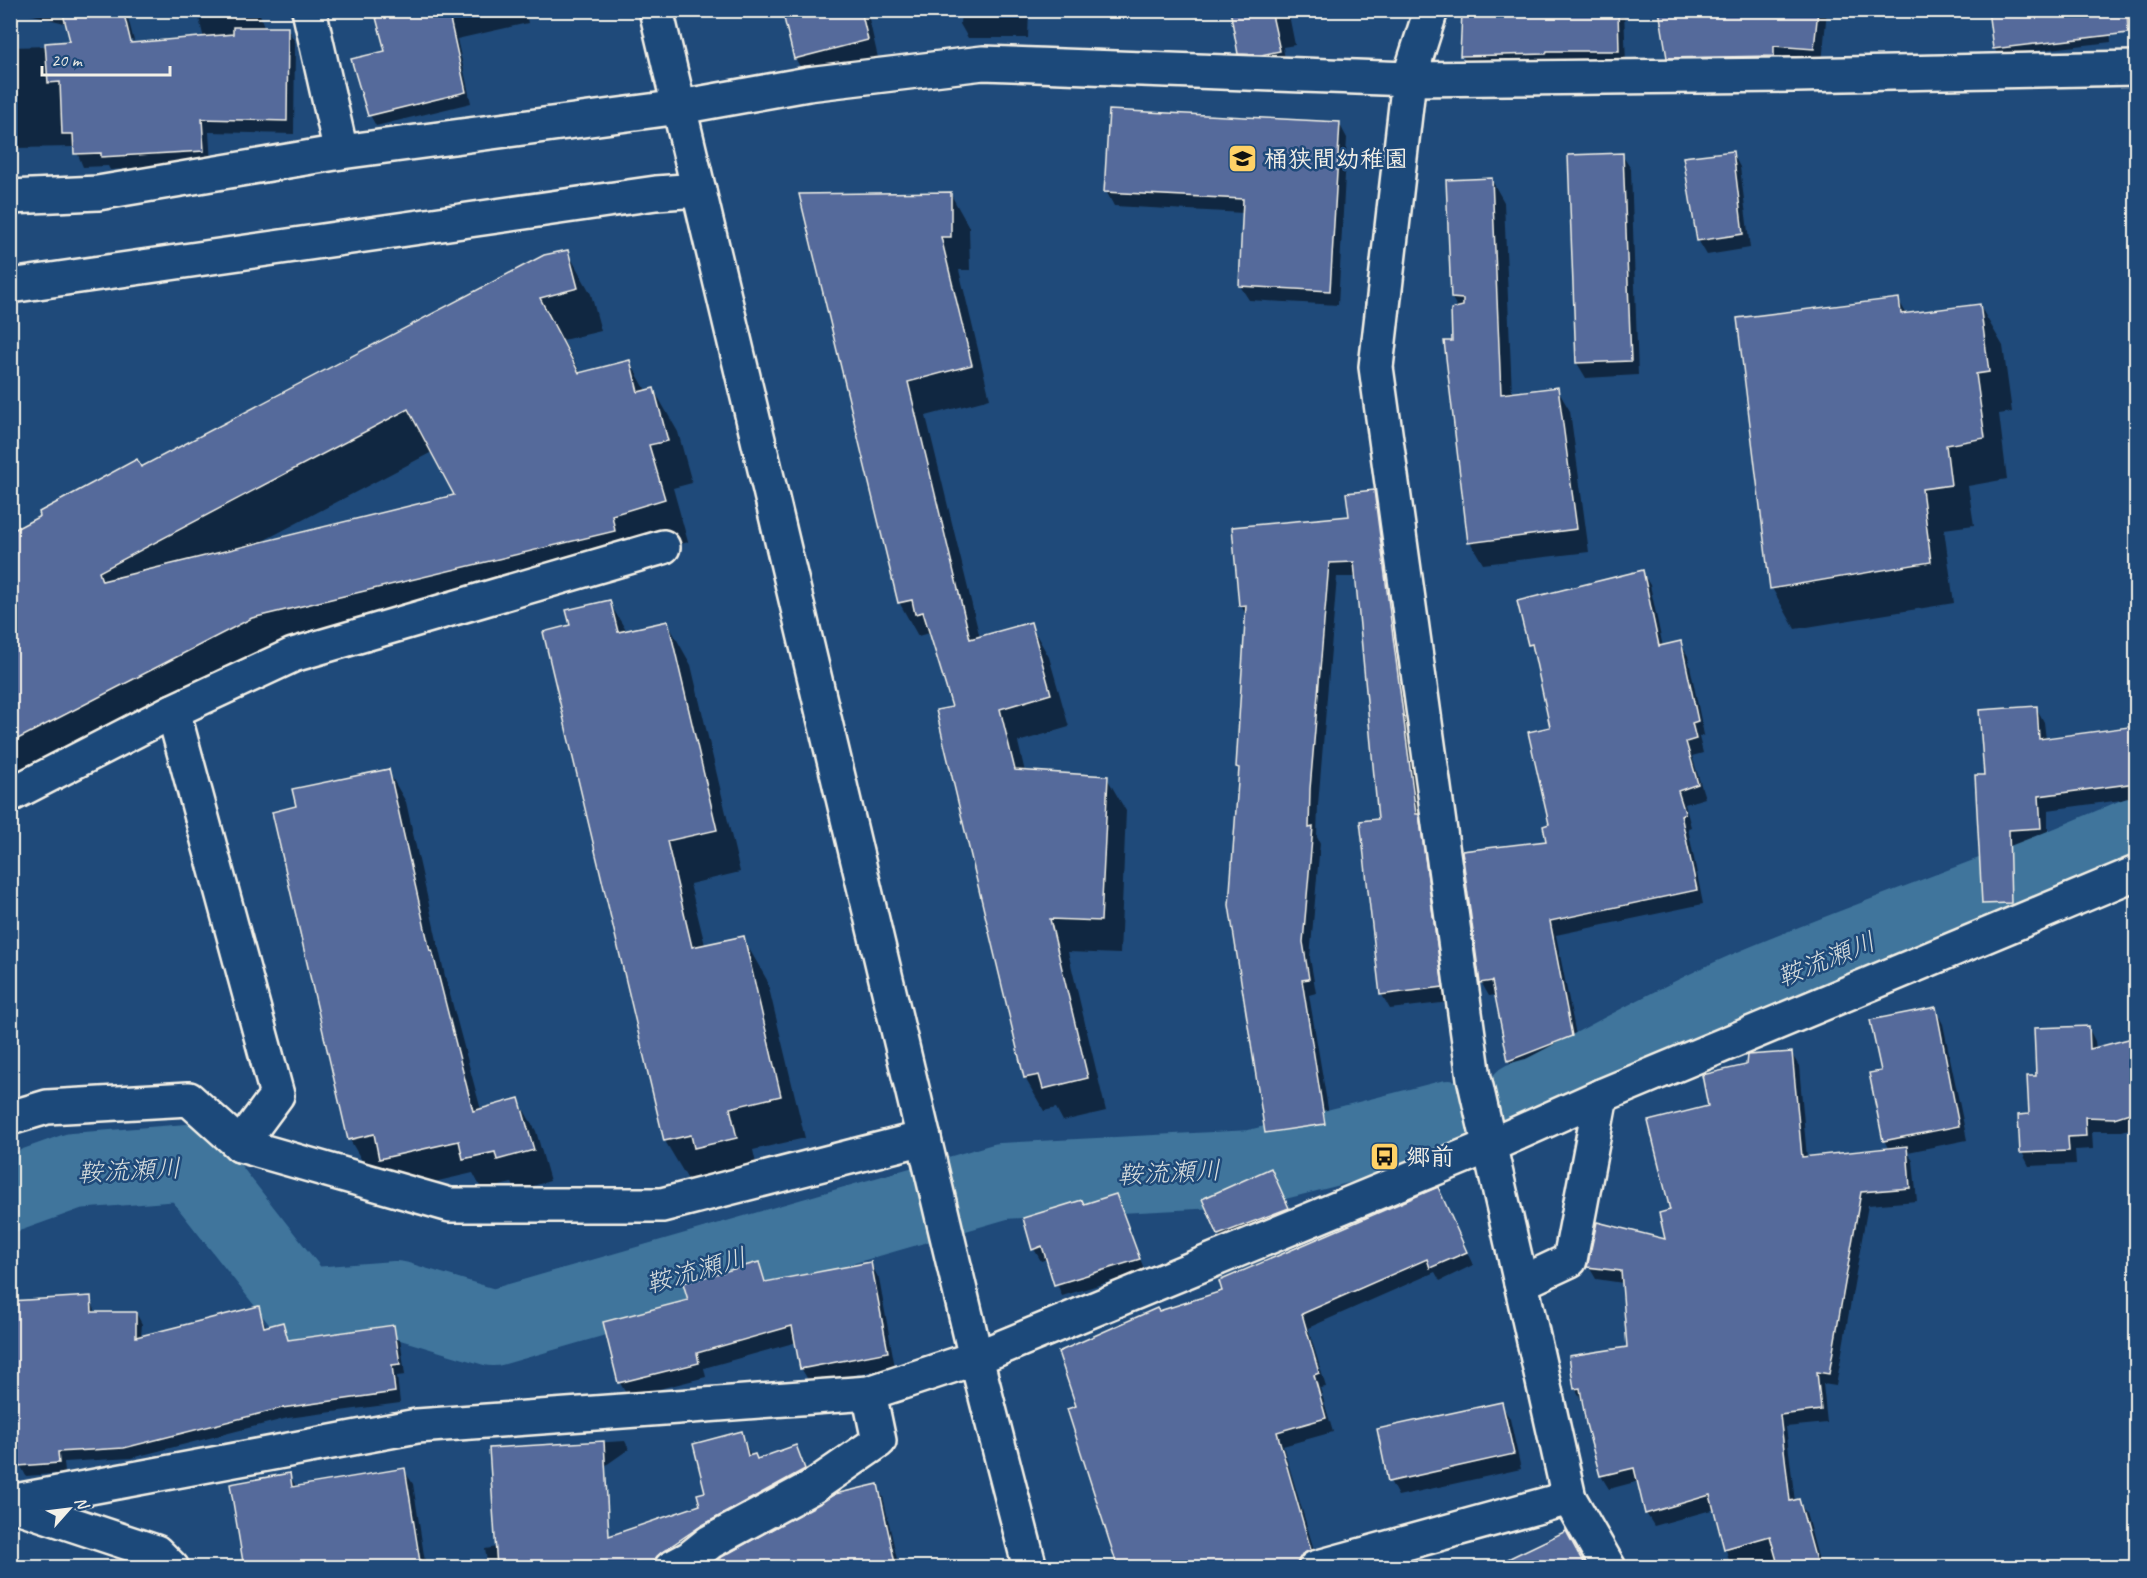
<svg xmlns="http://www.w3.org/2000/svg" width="2147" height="1578" font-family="Caveat,'Klee One',sans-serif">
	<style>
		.shadow { fill: #0007; fill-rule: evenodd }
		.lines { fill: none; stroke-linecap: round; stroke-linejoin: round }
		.river { stroke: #3f759c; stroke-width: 76 }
		.building { fill: #546b9b; stroke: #f4f1e8; stroke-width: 1.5; fill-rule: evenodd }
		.minor-casing { stroke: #f4f1e8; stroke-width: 38 }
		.minor { stroke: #1f4a7a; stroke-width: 33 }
		.labels { text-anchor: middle; stroke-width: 5; stroke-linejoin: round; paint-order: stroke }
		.poi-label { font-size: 24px; font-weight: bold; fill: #f4f1e8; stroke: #1f4a7a; text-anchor: start }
		.water-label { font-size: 26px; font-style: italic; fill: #d9dedd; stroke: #1f4a7a }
	</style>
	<rect width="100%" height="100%" fill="#1f4a7a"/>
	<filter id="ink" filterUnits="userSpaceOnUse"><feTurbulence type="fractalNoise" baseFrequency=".0167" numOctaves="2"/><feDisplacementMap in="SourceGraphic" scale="12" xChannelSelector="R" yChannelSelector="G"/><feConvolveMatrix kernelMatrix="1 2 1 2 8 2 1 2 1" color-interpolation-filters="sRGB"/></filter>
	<g filter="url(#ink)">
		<g class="shadow">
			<path d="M14,10H126L134,41Z"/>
			<path d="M197,10H259L264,28H287L295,42L294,134L209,132L211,164L110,170L108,166L83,167L75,147L15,148L16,186H10V47L167,43L204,39Z"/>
			<path d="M376,10H525L528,23L457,39L471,103L376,126L370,115L385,53Z"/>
			<path d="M784,10H867L879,62L808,80L795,58Z"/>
			<path d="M961,10H1029L1028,38H968L960,24Z"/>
			<path d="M1232,10H1288L1295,45L1283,47L1286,65L1247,67L1239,53Z"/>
			<path d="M1575,10H1624L1626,65L1470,70L1462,55Z"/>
			<path d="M1660,10H1827L1822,63L1676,71L1668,57Z"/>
			<path d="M1990,10H2136V27L2110,25L2111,42L1998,55L1994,48Z"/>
			<path d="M1339,123L1347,138L1338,305L1249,300L1240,286L1244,213L1114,206L1106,191Z"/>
			<path d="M1732,152L1740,167L1750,248L1707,255L1698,240Z"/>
			<path d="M1622,155L1631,169L1638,375L1586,378L1577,363Z"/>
			<path d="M1491,179L1504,202L1512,394L1557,389L1570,411L1589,552L1483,564L1470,542L1454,342L1458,309L1452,298Z"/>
			<path d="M950,193L969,227L970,270H959L990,399L926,416L980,638L1030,624L1049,657L1069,727L1018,742L1025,772L1107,778L1126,811L1120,954L1068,952L1106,1111L1063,1121L1056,1108L1044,1111L1025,1078L938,712L954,708L940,656L930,636L929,633L918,636L899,602L801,196Z"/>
			<path d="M567,251L591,294L601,331L563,340L581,374L630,362L647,392L654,390L678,432L692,483L673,488L688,542L635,558L638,573L277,660L21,792L10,775V534ZM432,452L456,496L259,543Z"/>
			<path d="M1898,299L1907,315L1980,306L2003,346L2012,412L1999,414L2007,479L1968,486L1974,525L1944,529L1954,603L1795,629L1772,588Z"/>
			<path d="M1373,492L1382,507L1450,1002L1390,1009L1382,995L1379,820L1357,577H1337L1318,805L1317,837L1320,843L1310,958L1316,993L1309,995L1333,1138L1275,1147L1266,1133L1240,772L1237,767L1246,615L1241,605L1351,518Z"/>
			<path d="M1642,572L1650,585L1663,647L1680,643L1688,656L1704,735L1699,737L1703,753L1692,756L1705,798L1685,804L1691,827L1688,828L1703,904L1556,935L1579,1050L1517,1074L1509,1061L1496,995L1489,996L1481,982L1548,842L1552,728L1536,655L1530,644Z"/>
			<path d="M609,602L627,632L667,622L691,665L740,872L690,884L705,945L743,938L767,980L805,1138L753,1150L760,1181L690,1183L665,1141L545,633L571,626Z"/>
			<path d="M2036,707L2044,722L2046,740L2136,728V798L2048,810V843L2017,844L2019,917L1991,918L1983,903L1986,776Z"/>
			<path d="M388,771L406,802L445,976L481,1110L518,1100L536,1131L550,1181L516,1191L512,1183L482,1190L473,1173L399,1190L385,1167L368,1171L350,1140L298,807Z"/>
			<path d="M1935,1009L1943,1024L1967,1140L1908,1152L1913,1161L1917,1201L1868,1205L1836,1386L1823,1384L1827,1423L1786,1427L1795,1502L1798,1501L1806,1513L1821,1568H1731L1715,1509L1654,1526L1646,1513L1639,1481L1609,1489L1601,1476L1582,1401L1575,1388L1629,1349L1623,1283L1596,1279L1589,1267L1667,1241L1672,1211L1710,1107L1791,1053L1799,1066L1807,1158L1889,1150L1884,1140L1883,1072Z"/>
			<path d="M2088,1027L2095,1041L2096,1049L2136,1038V1127L2122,1131H2092L2093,1149L2075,1150L2076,1164L2029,1166L2022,1152L2037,1078Z"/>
			<path d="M1271,1170L1296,1223L1227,1249L1219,1234Z"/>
			<path d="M1437,1189L1473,1265L1440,1281L1435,1272L1308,1328L1326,1387L1320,1388L1333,1432L1283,1446L1318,1563L1311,1568H1138L1078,1407L1159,1313L1224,1292Z"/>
			<path d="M1115,1196L1145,1271L1062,1296L1047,1259L1041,1261L1034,1249L1084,1205Z"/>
			<path d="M759,1264L769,1283L871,1264L879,1279L895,1367L810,1383L801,1368L797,1342L704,1368L706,1377L628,1397L620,1383L604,1323L690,1301Z"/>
			<path d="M90,1298L96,1313H136L142,1324L141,1337L258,1308L267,1328L283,1324L291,1342L394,1327L400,1337L405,1375L397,1376L400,1403L288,1418L131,1458L64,1462L65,1473L26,1476L17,1459L10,1357Z"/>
			<path d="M1501,1404L1510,1419L1521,1469L1398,1496L1390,1481Z"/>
			<path d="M741,1433L751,1456L757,1460L796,1446L811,1482L691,1551L675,1528L702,1506Z"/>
			<path d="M625,1441L629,1449L552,1503L595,1568H488L485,1549L497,1547L491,1449Z"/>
			<path d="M404,1470L413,1484L426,1568H246L289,1475L297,1488Z"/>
			<path d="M877,1486L883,1497L899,1568H711Z"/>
			<path d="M76,1563L86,1568H75Z"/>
		</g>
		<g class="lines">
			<g class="river">
				<path d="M1523,1099L1541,1094C1608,1060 1674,1021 1743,991C1873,935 2008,892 2136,835"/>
				<path d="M10,1194L74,1171L190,1162L303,1306L396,1299L493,1328L1002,1181L1253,1168L1449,1118"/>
			</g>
		</g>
		<g class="building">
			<path d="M62,10H123L131,43L233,34V27H288L287,121L202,119L204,151L101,157V153L74,154L73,134H62L60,82L48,83L45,43L70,41Z"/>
			<path d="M374,10H448L466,92L368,116L351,59L385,51Z"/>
			<path d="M782,10H861L868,40L794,59Z"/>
			<path d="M1230,10H1271L1280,51L1261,55L1238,54Z"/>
			<path d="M1574,10H1618L1619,51H1547L1546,54L1460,56L1462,12Z"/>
			<path d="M1659,10H1818L1814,49L1774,46V56L1667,58Z"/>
			<path d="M1988,10H2127L2128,33L1993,49Z"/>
			<path d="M1109,110L1340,122L1330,291L1239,286L1243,199L1104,192Z"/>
			<path d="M1733,151L1743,234L1697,241L1683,157Z"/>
			<path d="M1623,153L1631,361L1576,363L1568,155Z"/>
			<path d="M1492,178L1501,394L1558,387L1577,529L1468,543L1444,341H1452L1451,309L1463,306V299L1451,298L1446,180Z"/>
			<path d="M951,192V237H941L972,365L908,382L970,639L1031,622L1051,694L1000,709L1015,770L1108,776L1101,921L1050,919L1088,1078L1043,1089L1039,1075L1024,1078L936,710L952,707L923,612L915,614L912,600L898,603L799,194Z"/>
			<path d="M568,250L578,288L540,298L579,373L630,360L638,392L654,388L668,441L649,445L665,499L612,515L615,531L252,618L10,743V532L40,516L39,512L137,459L141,467L544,255ZM408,409L454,495L102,581L99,572Z"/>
			<path d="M1899,298L1901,314L1980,304L1989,372L1976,374L1985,438L1946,445L1951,485L1922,489L1931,562L1770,589L1737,318Z"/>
			<path d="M1374,490L1416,814H1419L1443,987L1380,995L1360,821L1378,819L1354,562L1329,563L1310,789L1309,828L1313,827L1303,942L1309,979L1302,980L1325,1124L1265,1133L1229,905L1239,768L1236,767L1246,605L1239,606L1232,527L1349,516L1346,493Z"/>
			<path d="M1643,570L1659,646L1681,641L1698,721L1692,723L1696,739L1686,742L1698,784L1678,791L1685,813L1681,815L1697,890L1550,921L1572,1036L1508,1061L1492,981L1480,983L1462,851L1546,841L1543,826L1549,824L1528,732L1550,727L1532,644L1528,645L1517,601Z"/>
			<path d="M610,600L618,632L668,621L717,830L667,841L692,947L744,936L781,1096L730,1108L737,1138L694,1148L691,1135L664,1141L543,632L570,625L566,610Z"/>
			<path d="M2037,706L2039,739L2136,726V783L2039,796L2041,828L2009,830L2011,903L1982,904L1975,775H1984L1979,710Z"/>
			<path d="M389,769L430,951L432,950L473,1111L519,1098L534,1150L497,1160L495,1152L463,1159L459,1141L379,1159L374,1134L348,1140L272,812L296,806L292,789Z"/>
			<path d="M1936,1007L1959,1126L1883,1141L1869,1073L1881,1071L1870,1020Z"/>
			<path d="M2089,1026L2090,1049L2136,1037V1111L2114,1118L2085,1117L2086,1136L2068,1137L2069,1151L2020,1153L2018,1115L2029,1114L2027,1076H2036L2034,1028Z"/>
			<path d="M1792,1052L1802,1157L1907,1146L1910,1188L1861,1192L1829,1374L1817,1372L1821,1410L1780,1415L1790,1501L1799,1499L1818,1568H1779L1770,1536L1724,1549L1710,1495L1645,1514L1634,1468L1600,1476L1586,1424L1580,1388L1574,1389L1569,1356L1627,1347L1621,1271L1587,1267L1597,1222L1665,1239L1659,1213L1670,1210L1648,1121L1708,1106L1702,1075L1746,1065L1747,1055Z"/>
			<path d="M1271,1168L1289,1208L1218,1235L1202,1199Z"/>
			<path d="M1438,1187L1467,1252L1430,1268L1427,1259L1302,1314L1319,1373L1314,1375L1326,1418L1277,1432L1311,1550L1302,1554L1297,1563L1284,1568H1118L1067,1409L1076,1406L1058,1352L1157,1308L1159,1311L1222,1291L1219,1281Z"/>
			<path d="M1116,1194L1140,1259L1054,1285L1042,1246L1032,1250L1023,1218L1082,1200L1084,1204Z"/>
			<path d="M759,1262L765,1282L871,1262L888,1352L800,1369L792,1326L697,1353L699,1363L618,1383L603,1322L688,1300L683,1283Z"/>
			<path d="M91,1296L92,1312H136V1337L259,1306L264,1327L283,1322L288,1340L394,1325L400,1364L392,1365L395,1392L282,1408L124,1448L58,1452L59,1463L18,1466L10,1381V1301Z"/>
			<path d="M1502,1402L1514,1454L1388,1482L1377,1429Z"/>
			<path d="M742,1431L748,1456L755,1454L757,1459L796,1445L805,1469L701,1526L662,1552L655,1559L652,1568H497L489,1448L604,1441L609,1536L700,1505L697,1494L705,1492L693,1444Z"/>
			<path d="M405,1468L421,1568H244L230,1484L290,1473L292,1487Z"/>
			<path d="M878,1484L896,1568H708L720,1558L835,1494Z"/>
			<path d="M1566,1531L1586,1568H1489Z"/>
		</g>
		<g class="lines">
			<defs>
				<g id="minor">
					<path d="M309,10L341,152"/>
					<path d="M656,10L976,1358L1030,1568"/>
					<path d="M1431,10L1409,79L1376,367L1474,1078L1521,1283"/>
					<path d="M10,197L98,193L341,152L680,107L808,84L983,63L1409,79L1796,75L2136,68"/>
					<path d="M10,286L656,193L699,190"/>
					<path d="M173,711L277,1095L240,1145"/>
					<path d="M10,795L173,711L293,655L663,547"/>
					<path d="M1601,1096L1570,1260L1521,1283L1569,1498L1609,1568"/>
					<path d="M10,1118L47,1107L189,1099L240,1145L450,1205H662L924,1138"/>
					<path d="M10,1502L417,1426L869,1393L976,1358L1489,1146L1601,1096L2136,873"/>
					<path d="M11,1504L156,1552L172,1568"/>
					<path d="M671,1568L690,1558L710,1542L814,1486L879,1441L869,1393"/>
					<path d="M1315,1568L1569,1498"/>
				</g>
			</defs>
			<use href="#minor" class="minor-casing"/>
			<use href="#minor" class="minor"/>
		</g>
	</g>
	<defs>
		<symbol id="school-square" viewBox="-11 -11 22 22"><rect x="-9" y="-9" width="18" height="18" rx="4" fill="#ffd166" stroke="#1f4a7a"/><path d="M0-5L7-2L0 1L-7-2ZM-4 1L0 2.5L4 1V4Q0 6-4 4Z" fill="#111"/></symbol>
		<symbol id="bus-square" viewBox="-11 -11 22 22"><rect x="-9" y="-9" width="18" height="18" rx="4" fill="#ffd166" stroke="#1f4a7a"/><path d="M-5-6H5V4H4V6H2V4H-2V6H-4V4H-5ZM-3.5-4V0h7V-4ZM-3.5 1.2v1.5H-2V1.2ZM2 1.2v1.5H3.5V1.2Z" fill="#111"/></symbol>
	</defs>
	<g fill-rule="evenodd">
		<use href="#school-square" x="1226" y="142" width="33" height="33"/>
		<use href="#bus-square" x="1368" y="1140" width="33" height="33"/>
	</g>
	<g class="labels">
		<g class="poi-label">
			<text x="1264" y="167">桶狭間幼稚園</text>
			<text x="1406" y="1165">郷前</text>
		</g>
		<g class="water-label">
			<text transform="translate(1826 959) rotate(-22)" y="9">鞍流瀬川</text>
			<text transform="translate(129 1170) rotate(-3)" y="9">鞍流瀬川</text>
			<text transform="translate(1169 1172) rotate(-3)" y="9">鞍流瀬川</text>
			<text transform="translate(696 1270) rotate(-16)" y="9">鞍流瀬川</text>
		</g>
	</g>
	<rect width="2147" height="1578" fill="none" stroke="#1f4a7a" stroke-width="36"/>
	<rect x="18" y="18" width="2111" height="1542" fill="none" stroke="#f4f1e8" stroke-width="2" filter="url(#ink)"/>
	<g transform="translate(69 1509) rotate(62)" stroke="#1f4a7a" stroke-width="4.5" paint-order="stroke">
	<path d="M0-4.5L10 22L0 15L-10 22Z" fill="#f4f1e8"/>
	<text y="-9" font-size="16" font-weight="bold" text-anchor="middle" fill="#f4f1e8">N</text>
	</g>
	<path d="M42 66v9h128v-9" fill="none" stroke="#f4f1e8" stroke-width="3"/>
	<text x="51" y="66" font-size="18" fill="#f4f1e8" stroke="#1f4a7a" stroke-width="4.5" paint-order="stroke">20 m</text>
</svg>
